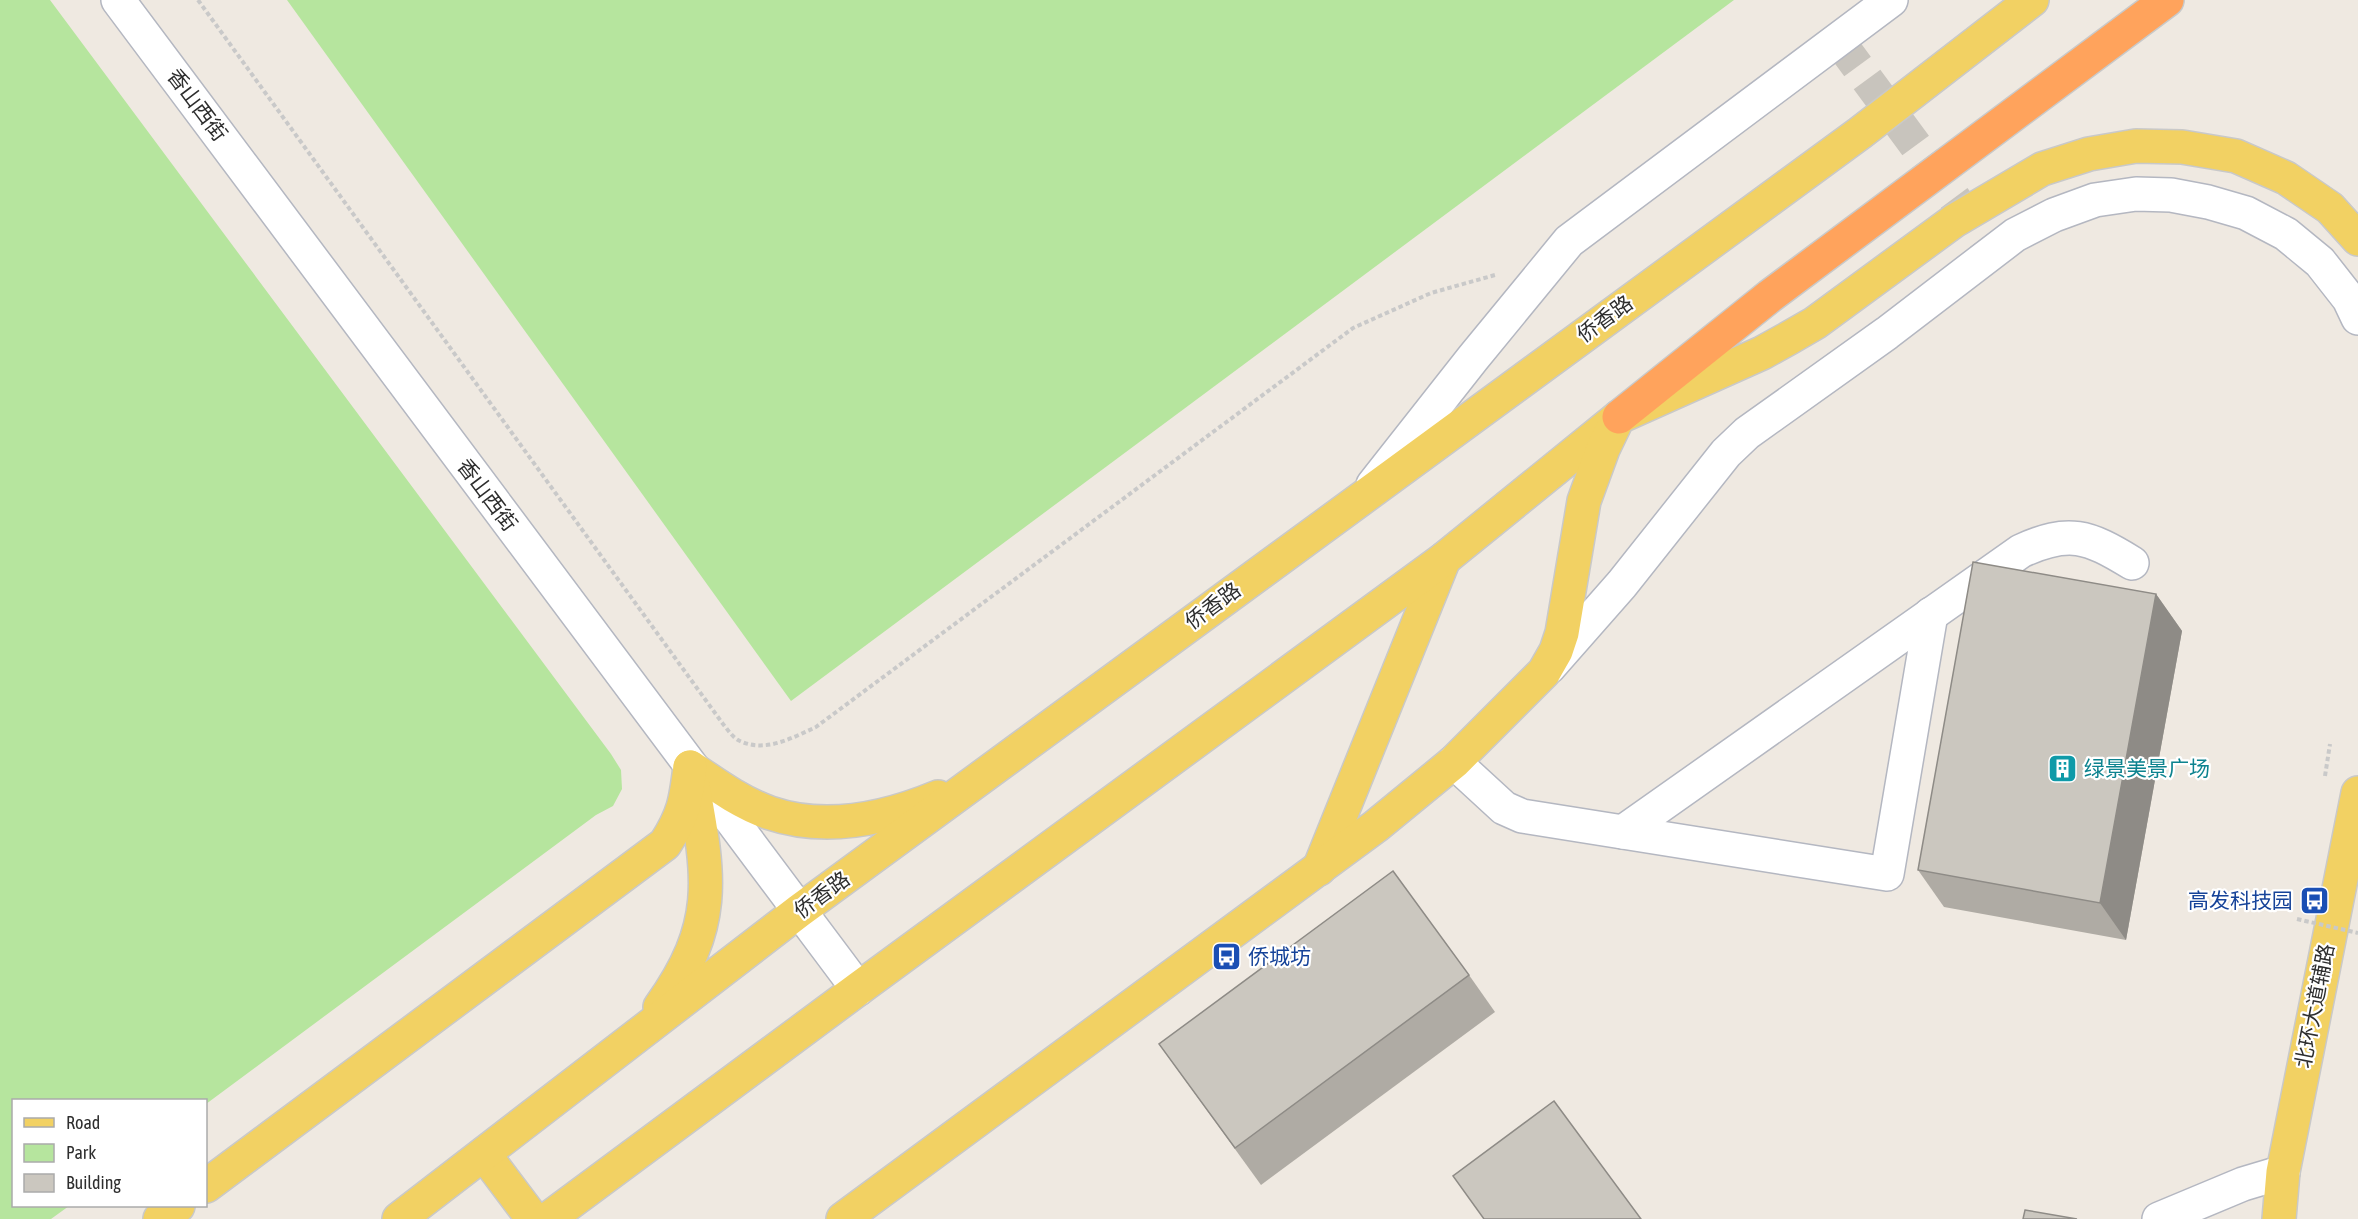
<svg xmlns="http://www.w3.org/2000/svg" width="2358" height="1219" font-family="'Asap Condensed','Noto Sans SC',sans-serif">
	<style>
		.green { fill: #b6e59e }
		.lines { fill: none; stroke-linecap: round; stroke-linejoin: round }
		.minor-tunnel { stroke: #c8c4bd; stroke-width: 33; stroke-dasharray: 33 16; stroke-linecap: butt }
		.minor-casing { stroke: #b4b7c1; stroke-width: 36 }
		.major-casing { stroke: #c9c9c9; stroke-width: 36 }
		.highway-casing { stroke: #c9c9c9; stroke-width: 36 }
		.path { stroke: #c9c9c9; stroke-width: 4; stroke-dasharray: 4.5 3; stroke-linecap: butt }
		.minor { stroke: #fff; stroke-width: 33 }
		.major { stroke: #f2d163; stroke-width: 33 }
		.highway { stroke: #ffa35c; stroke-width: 33 }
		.path-bridge { stroke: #c9c9c9; stroke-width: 4; stroke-dasharray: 4.5 3; stroke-linecap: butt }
		.wall { fill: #afaba4 }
		.shaded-wall { fill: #8e8b86 }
		.building { fill: #cbc7bf; stroke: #8e8b86; stroke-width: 1.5 }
		.labels { text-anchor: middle; stroke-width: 4.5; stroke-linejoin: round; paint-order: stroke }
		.street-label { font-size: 21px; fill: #2e2e2e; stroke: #fff }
		.culture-label { font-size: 21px; fill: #0d838f; stroke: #fff; text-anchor: start }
		.transit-label { font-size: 21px; fill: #164399; stroke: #fff; text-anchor: end }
	</style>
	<rect width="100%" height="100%" fill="#efe9e1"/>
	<g class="green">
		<path d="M0,0H50L611,754L621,770L622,789L613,806L596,815L206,1104V1100H14V1206H69L51,1219H0Z"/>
		<path d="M287,0H1734L791,701Z"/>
	</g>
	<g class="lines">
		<path class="minor-tunnel" d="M1838,40L1994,252"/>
		<defs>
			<g id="minor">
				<path d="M118,0L858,989"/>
				<path d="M1373,485L1473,358L1569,241L1891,0"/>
				<path d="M1549,667L1622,584L1726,453L1747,433L1887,333L2015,235L2054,215L2095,200L2136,194L2171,195L2208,202L2246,213L2286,234L2320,262L2349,299L2358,318"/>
				<path d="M1454,762L1504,808L1522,816L1887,874L1931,614"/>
				<path d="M1623,832L2021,551C2069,529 2088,536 2132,563"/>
				<path d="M2159,1219L2243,1184L2283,1172"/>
			</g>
			<g id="major">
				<path d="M690,767C715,784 741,803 770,813C826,832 885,819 938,797"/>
				<path d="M1319,869L1444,559"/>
				<path d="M660,1007C718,926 710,879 693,786"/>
				<path d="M484,1154L533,1219"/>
				<path d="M206,1186L665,844C684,815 686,800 690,767"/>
				<path d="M160,1219L178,1206"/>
				<path d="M399,1219L799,911L1860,133L2032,0"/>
				<path d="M548,1219L858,989L1444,559L1619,417L1762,353L1789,338L1815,323L1954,221L2042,169L2089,154L2136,146L2182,147L2236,156L2286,178L2330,208L2358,239"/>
				<path d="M843,1219L1376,826L1454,762L1544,672L1556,651L1562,633L1584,501L1603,449L1615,424"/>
				<path d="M2279,1219L2283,1172L2358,793"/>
			</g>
			<path id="highway" d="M1619,417L1770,296L2167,0"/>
		</defs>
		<use href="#minor" class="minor-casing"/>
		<use href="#major" class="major-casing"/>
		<use href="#highway" class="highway-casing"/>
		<g class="path">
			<path d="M198,0L723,724C728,730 733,738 740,741C765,753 792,738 816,727L1353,328L1431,293L1495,275"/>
			<path d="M2325,776L2330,744"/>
		</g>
		<use href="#minor" class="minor"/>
		<use href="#major" class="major"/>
		<use href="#highway" class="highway"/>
		<path class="path-bridge" d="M2297,919L2358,933"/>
	</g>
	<g class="wall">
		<path d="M2156,594L2182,631L2126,940L1944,907L1918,870Z"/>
		<path d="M1469,975L1495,1012L1261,1185L1159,1044Z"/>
	</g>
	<path class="shaded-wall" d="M2156,594L2182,631L2126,940L2100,903Z"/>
	<g class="building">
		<path d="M1973,562L2156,594L2100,903L1918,870Z"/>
		<path d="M1393,871L1469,975L1235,1148L1159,1044Z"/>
		<path d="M1554,1101L1641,1219H1484L1453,1176Z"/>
		<path d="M2025,1210L2077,1219H2023Z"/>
	</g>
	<defs>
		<symbol id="building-square" viewBox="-11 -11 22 22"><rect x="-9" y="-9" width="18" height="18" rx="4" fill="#0f9aa8" stroke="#fff"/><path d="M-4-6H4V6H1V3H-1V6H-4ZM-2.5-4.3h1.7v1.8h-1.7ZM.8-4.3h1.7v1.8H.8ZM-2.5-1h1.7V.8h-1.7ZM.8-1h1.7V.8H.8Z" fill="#fff"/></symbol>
		<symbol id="bus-square" viewBox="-11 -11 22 22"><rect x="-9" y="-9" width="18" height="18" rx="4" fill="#1a4fb4" stroke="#fff"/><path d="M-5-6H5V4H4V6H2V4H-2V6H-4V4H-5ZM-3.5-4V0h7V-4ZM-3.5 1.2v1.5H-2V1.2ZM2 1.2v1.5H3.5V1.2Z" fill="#fff"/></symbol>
	</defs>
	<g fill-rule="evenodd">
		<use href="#building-square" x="2046" y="752" width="33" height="33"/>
		<use href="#bus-square" x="2298" y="884" width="33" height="33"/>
		<use href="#bus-square" x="1210" y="940" width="33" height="33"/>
	</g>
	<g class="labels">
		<g class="street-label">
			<text transform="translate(197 105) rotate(53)" y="7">香山西街</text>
			<text transform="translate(1605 319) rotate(-36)" y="7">侨香路</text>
			<text transform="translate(487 495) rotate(53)" y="7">香山西街</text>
			<text transform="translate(1213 606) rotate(-36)" y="7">侨香路</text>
			<text transform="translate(822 895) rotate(-36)" y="7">侨香路</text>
			<text transform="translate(2315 1006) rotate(-79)" y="7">北环大道辅路</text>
		</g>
		<g class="culture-label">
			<text x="2084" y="776">绿景美景广场</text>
		</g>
		<g class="transit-label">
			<text x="2293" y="908">高发科技园</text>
			<text x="1248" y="964" text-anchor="start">侨城坊</text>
		</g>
	</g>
	<rect x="12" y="1099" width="195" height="108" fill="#ffffff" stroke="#ababab" stroke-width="1.5"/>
	<rect x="24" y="1118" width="30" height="9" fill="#f2d163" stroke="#ababab" stroke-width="1.5"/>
	<text x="66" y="1129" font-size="18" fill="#2e2e2e">Road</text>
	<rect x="24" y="1144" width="30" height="18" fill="#b6e59e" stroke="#ababab" stroke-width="1.5"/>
	<text x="66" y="1159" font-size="18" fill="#2e2e2e">Park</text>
	<rect x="24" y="1174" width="30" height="18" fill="#cbc7bf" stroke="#ababab" stroke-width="1.5"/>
	<text x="66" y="1189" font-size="18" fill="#2e2e2e">Building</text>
</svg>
